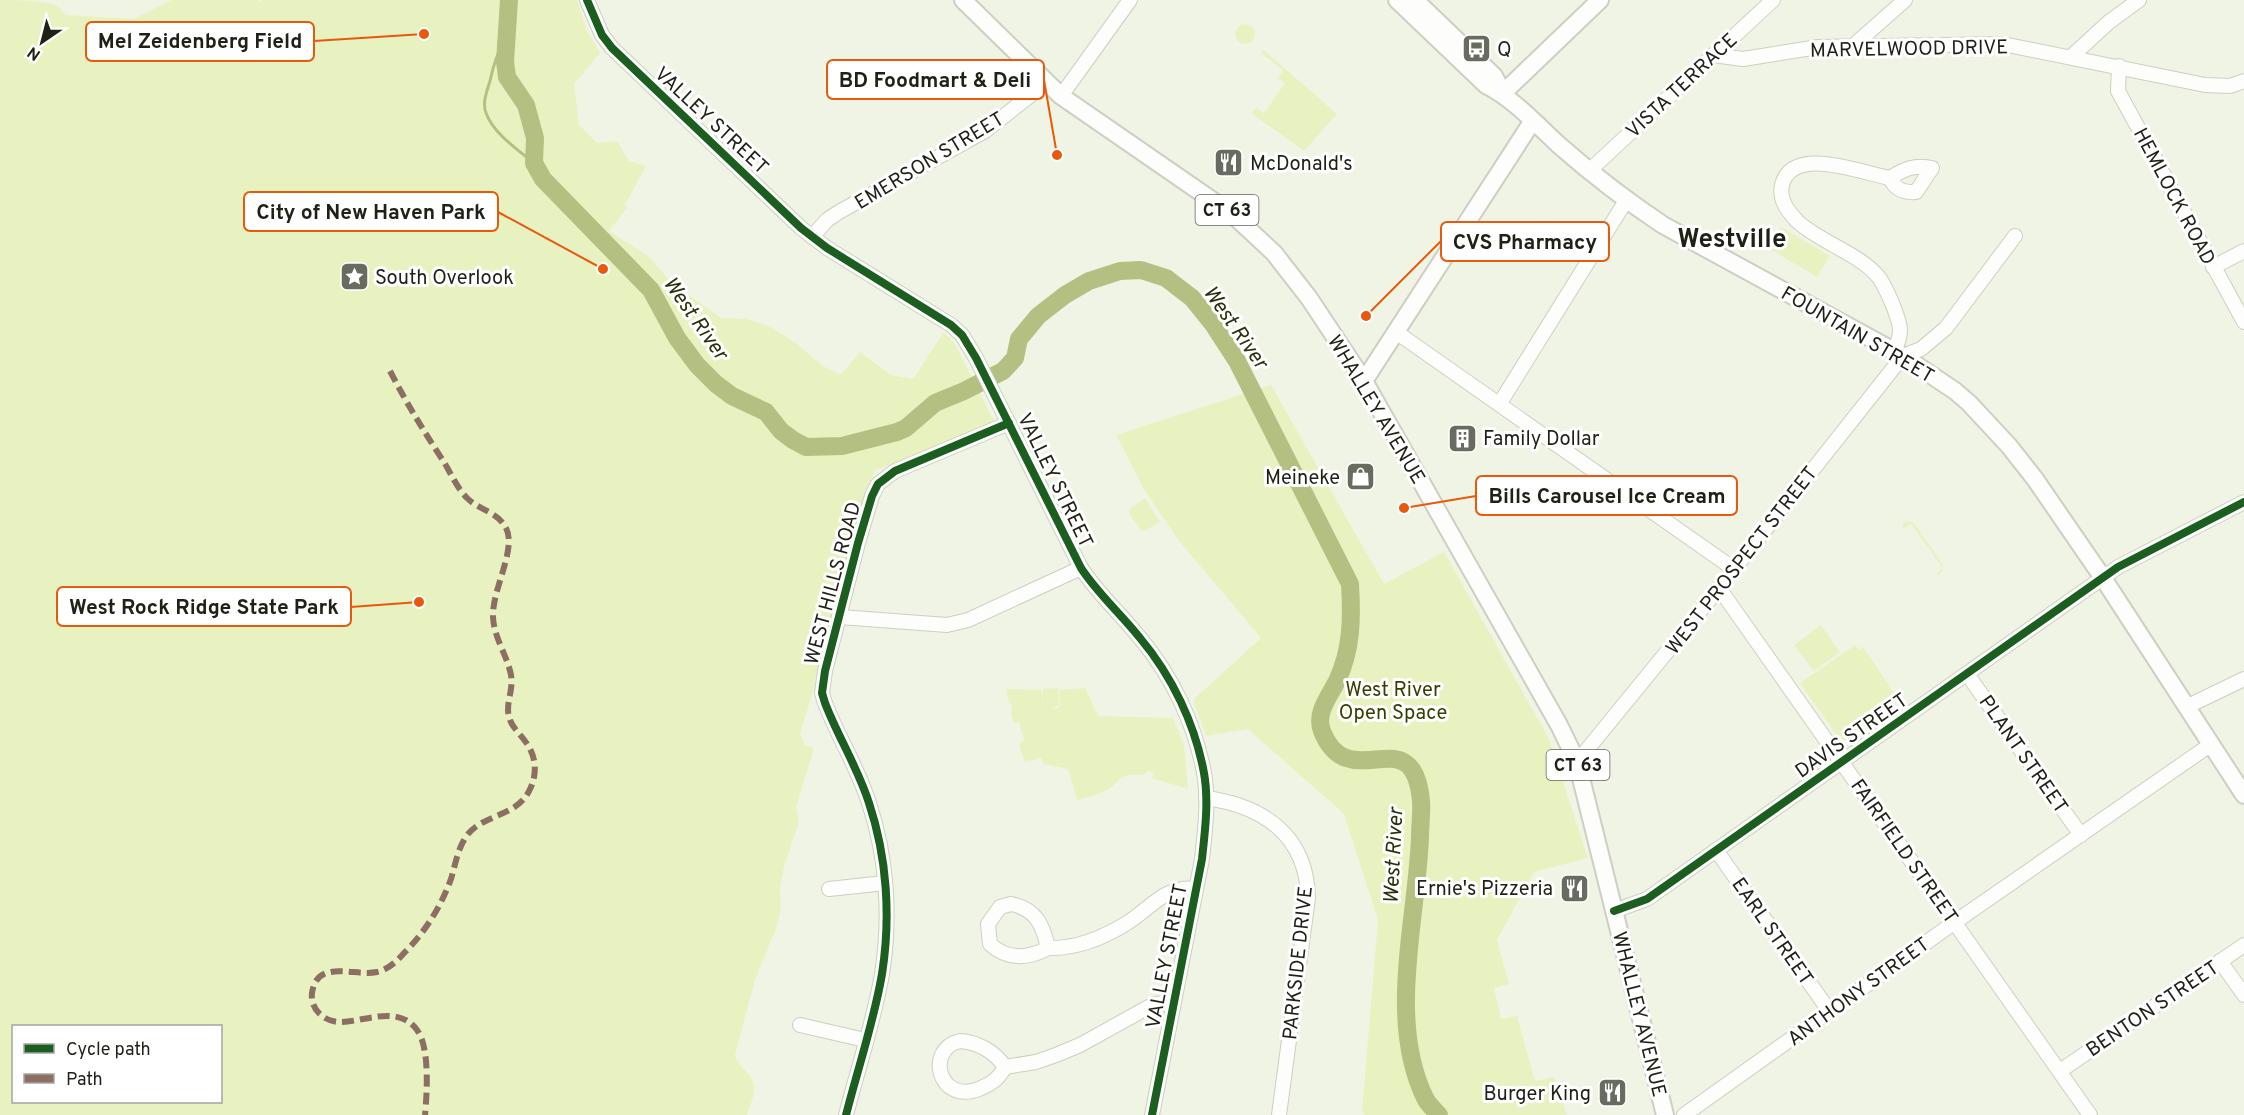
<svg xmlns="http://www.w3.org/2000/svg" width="2244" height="1115" font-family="Overpass,sans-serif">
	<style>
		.green { fill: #e8f2c1; fill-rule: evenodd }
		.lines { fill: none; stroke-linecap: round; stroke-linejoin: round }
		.stream { stroke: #b4c081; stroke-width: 3 }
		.river { stroke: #b4c081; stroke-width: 18 }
		.minor-casing { stroke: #cccfc2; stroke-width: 16 }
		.major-casing { stroke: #cccfc2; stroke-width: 20 }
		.minor { stroke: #fdfdfb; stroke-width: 14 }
		.major { stroke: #fdfdfb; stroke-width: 16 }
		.quiet { stroke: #8d6e63; stroke-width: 6; stroke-dasharray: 12 6; stroke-linecap: butt }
		.cycleway-casing { stroke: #fff; stroke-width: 11 }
		.cycleway { stroke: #1b5e20; stroke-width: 8 }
		.labels { text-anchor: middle; stroke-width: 6; stroke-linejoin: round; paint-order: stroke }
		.shield { fill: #fff; stroke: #62645d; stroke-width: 1.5 }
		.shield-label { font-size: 18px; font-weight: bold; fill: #1f2117 }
		.street-label { font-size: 20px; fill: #1f2117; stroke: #fff }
		.poi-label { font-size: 20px; fill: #1f2117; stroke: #fff; text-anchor: start }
		.park-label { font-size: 20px; fill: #373f00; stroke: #fff }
		.water-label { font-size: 21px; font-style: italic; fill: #2a300c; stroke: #fff }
		.district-label { font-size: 26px; font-weight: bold; fill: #1f2117; stroke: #fff }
		.leader { fill: none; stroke: #e8590c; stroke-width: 2 }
		.callout-dot { fill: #e8590c; stroke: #fff; stroke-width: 2 }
		.callout { fill: #fff; stroke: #e8590c; stroke-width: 2 }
		.callout-label { font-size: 21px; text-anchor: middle; font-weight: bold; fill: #1f2117 }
	</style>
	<rect width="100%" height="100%" fill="#f0f4e4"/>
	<g class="green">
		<path d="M0,0C14,0 48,0 59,7C62,9 63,12 66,15L133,19L172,0H258L261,2L262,0H577L587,31L600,53L574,84L579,125L597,143L617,141L629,161L646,166L625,205L627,208L609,231L648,256L672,283L721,318L747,319L768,326L796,343L823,366L841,375L860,352L891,375L913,379L944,332L955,344L994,421L993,423L874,471L821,665L800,734L805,745L814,748L796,807L799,822L784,866L780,889L781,908L777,926L755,980L735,1055C738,1067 747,1070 752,1080C758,1090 750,1105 747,1115H0ZM14,1026H220V1102H14Z"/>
		<circle cx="1245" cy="34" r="10"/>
		<path d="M1264,50L1337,114L1304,151L1251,113L1256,108L1264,113L1285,83L1278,78L1283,70L1261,53Z"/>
		<path d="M1781,227L1830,256L1817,277L1768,248Z"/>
		<path d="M1271,385L1384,584L1444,552L1549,739L1588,858L1534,872L1497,940L1509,984L1494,988L1501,1019L1517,1016L1535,1081L1554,1077L1567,1115H1365L1362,1111L1378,920L1344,814L1248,729L1206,736L1193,700L1261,638L1180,542L1145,491L1116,435Z"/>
		<path d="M1145,498L1160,522L1144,531L1140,529L1129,513L1131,508Z"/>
		<path d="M1908,521L1914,523L1943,565V571L1938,575L1937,573L1943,568L1911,524L1904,528L1902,526L1904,522Z"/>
		<path d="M1821,625L1840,652L1814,671L1794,645Z"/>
		<path d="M1855,645L1859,650L1863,647L1897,697L1868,718L1861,733L1848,742L1838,737L1800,683Z"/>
		<path d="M1058,688L1059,705L1052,708H1057L1060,706L1059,690L1085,688L1098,716L1173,718L1184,744L1188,789L1152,778L1154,773L1148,771L1143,775C1116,773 1123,781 1105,791C1097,795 1086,797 1077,800L1069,771L1064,768L1044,764L1041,758L1025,762L1019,744L1024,741L1019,722L1014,723L1011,715L1012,704L1009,702L1006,689L1042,690L1043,706V689Z"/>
	</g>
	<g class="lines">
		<path class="stream" d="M506,38C498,51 493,66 490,81C487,91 482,103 486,113C493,133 518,150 534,163"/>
		<path class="river" d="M509,0L505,62L507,77L526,105L535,138L534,163L543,179L651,290L677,338L697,365L716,384L732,396L766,412L781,431L793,440L806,447L842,446L897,432L906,428L935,403L964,391L1003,371L1015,358L1019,339L1038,316L1065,295L1089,281L1120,271L1141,270L1166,278L1192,298L1213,324L1237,361L1350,584C1352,618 1352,649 1337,681C1329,697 1315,713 1322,731C1349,799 1413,715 1421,801C1422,812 1420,825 1420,837C1417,919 1387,1020 1425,1098C1428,1104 1434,1110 1439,1115"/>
		<defs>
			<g id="minor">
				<path d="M587,0L602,35L612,48L801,228L827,248L951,325L962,335L976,358L1081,568C1098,594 1121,614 1140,638C1172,676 1195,724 1204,773C1209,801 1205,831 1202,859L1152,1115"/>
				<path d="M1853,46L1905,0"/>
				<path d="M1713,55L1743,59L1818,47L2003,44L2205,85L2230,86L2244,81"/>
				<path d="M2072,56L2109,22L2139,0"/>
				<path d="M2119,66L2118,91L2244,322"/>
				<path d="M1061,96L1130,0"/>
				<path d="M1589,171L1773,0"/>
				<path d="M1890,178C1895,189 1903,193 1916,192L1932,168C1915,164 1904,169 1890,178C1862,173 1792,144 1782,185C1779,200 1787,210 1797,221C1819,242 1863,255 1880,279C1886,288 1890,298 1894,308C1901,326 1903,333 1894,351"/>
				<path d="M812,237L827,220L839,212L985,131L1046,83"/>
				<path d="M2213,267L2244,251"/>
				<path d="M1396,332L1734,569"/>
				<path d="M1500,403L1627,199"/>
				<path d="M1719,588L2090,1115"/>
				<path d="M840,617L947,625L968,620L1081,568"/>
				<path d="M1967,674L2081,835"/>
				<path d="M2186,707L2244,679"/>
				<path d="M1577,762L1719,588L1903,356L1921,349L1946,328L2015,236"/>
				<path d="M1206,798C1264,806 1307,836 1308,898L1279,1115"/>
				<path d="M1716,850L1830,1012"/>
				<path d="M829,889L885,883"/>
				<path d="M1011,904C1036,909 1043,925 1048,948C1028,959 1007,960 990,944L988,924L1000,907Z"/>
				<path d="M1614,911L1647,899L2118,567L2244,502"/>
				<path d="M1048,948C1077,949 1103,938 1127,923C1151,908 1165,885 1196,889"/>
				<path d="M2220,961L2244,995"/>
				<path d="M800,1025L865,1040"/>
				<path d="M960,1041C978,1042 995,1052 1005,1067C999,1078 993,1083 981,1088C939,1107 924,1049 960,1041Z"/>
				<path d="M1005,1067L1036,1062L1056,1055L1080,1045L1154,1004L1173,1003"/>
				<path d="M2060,1071L2244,945"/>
				<path d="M846,1115C858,1068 874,1021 882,974C891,917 887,857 869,803C858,768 838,737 825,703L822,693L825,671L858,543L872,496L878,484L895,471L1009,423"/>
				<path d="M1684,1115L1955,922L2210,745"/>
			</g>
			<g id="major">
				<path d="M963,0L1061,96L1232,214L1274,253L1309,298L1364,381L1559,725L1577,762L1665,1115"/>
				<path d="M1397,0L1486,85C1514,99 1537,125 1560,146C1593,175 1627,201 1663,225L1903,356L1955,391L1969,403L2009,446L2035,479L2103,578L2244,795"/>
				<path d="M1415,0L1494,76L1503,93"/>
				<path d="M1503,93L1600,0"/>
				<path d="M1364,381L1532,122"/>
			</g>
		</defs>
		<use href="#minor" class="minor-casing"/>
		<use href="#major" class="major-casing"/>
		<use href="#minor" class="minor"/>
		<use href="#major" class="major"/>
		<path class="quiet" d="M390,371C406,402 423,430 442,459C450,471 456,487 467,498C479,510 498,512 506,528C517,549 492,589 493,617C494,638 507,655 511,675C514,691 504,705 510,720C513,728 520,734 525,741C537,756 538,776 528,793C514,818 477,815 464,840C457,852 455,866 451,879C441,906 426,931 405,952C398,960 388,970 377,972C355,977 317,958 312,993C310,1010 325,1022 340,1022C365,1022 398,1004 417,1030C430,1047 427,1093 425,1115"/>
		<defs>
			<g id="cycleway">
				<path d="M587,0L602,35L612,48L801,228L827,248L951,325L962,335L976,358L1081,568C1098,594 1121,614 1140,638C1172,676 1195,724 1204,773C1209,801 1205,831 1202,859L1152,1115"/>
				<path d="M1614,911L1647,899L2118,567L2244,502"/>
				<path d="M846,1115C858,1068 874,1021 882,974C891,917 887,857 869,803C858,768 838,737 825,703L822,693L825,671L858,543L872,496L878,484L895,471L1009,423"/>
			</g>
		</defs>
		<use href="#cycleway" class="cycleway-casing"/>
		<use href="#cycleway" class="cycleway"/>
	</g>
	<defs>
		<symbol id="bus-square" viewBox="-11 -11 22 22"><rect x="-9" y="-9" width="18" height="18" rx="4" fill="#686b5f" stroke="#fff"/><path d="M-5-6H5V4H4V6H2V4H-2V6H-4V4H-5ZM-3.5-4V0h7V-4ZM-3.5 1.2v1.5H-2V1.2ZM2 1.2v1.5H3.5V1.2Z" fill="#fff"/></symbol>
		<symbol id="restaurant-square" viewBox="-11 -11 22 22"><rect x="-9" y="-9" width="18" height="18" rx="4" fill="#686b5f" stroke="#fff"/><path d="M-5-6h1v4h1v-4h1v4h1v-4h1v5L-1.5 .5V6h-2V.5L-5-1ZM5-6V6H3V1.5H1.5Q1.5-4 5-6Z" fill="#fff"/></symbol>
		<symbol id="sight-square" viewBox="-11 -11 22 22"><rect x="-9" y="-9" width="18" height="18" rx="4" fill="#686b5f" stroke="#fff"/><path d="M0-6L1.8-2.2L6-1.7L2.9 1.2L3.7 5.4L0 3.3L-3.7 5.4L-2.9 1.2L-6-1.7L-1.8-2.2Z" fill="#fff"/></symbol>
		<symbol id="building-square" viewBox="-11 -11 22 22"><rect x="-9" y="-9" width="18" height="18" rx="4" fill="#686b5f" stroke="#fff"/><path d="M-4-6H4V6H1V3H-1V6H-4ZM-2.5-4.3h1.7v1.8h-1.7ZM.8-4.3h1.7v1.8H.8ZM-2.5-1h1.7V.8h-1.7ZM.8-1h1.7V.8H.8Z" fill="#fff"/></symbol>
		<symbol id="shop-square" viewBox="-11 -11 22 22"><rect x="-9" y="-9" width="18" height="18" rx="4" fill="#686b5f" stroke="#fff"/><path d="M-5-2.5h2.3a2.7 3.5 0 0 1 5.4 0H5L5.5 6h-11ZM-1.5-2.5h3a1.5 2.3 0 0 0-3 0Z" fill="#fff"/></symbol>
	</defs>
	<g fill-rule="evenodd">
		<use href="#bus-square" x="1460" y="32" width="33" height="33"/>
		<use href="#restaurant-square" x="1212" y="146" width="33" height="33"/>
		<use href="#sight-square" x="338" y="260" width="33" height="33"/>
		<use href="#building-square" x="1446" y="422" width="33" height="33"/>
		<use href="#shop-square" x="1344" y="460" width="33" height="33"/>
		<use href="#restaurant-square" x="1558" y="872" width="33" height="33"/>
		<use href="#restaurant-square" x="1596" y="1076" width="33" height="33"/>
	</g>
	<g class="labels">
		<g class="shield">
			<rect x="1195.5" y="195" width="63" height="30" rx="4.5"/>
			<rect x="1546.5" y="750" width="63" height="30" rx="4.5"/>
		</g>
		<g class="shield-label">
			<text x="1227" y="216">CT 63</text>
			<text x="1578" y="771">CT 63</text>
		</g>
		<g class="street-label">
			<text transform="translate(1909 48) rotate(-1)" y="7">MARVELWOOD DRIVE</text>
			<text transform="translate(1681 85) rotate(-43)" y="7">VISTA TERRACE</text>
			<text transform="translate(712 120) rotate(43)" y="7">VALLEY STREET</text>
			<text transform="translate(929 160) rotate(-31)" y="7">EMERSON STREET</text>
			<text transform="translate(2175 196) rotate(62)" y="7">HEMLOCK ROAD</text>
			<text transform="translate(1858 334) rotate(30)" y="7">FOUNTAIN STREET</text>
			<text transform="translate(1377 409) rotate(59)" y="7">WHALLEY AVENUE</text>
			<text transform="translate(1056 480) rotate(64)" y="7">VALLEY STREET</text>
			<text transform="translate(1741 560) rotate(-52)" y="7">WEST PROSPECT STREET</text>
			<text transform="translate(832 583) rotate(-75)" y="7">WEST HILLS ROAD</text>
			<text transform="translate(1851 735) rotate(-35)" y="7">DAVIS STREET</text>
			<text transform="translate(2024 754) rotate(55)" y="7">PLANT STREET</text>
			<text transform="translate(1905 851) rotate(55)" y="7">FAIRFIELD STREET</text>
			<text transform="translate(1773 931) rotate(55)" y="7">EARL STREET</text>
			<text transform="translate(1166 956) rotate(-79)" y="7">VALLEY STREET</text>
			<text transform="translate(1297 963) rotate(-84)" y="7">PARKSIDE DRIVE</text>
			<text transform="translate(1858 991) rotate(-36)" y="7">ANTHONY STREET</text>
			<text transform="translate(2152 1008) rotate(-34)" y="7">BENTON STREET</text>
			<text transform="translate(1640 1014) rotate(76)" y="7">WHALLEY AVENUE</text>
		</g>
		<g class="poi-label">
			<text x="1497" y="56">Q</text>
			<text x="1250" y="170">McDonald's</text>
			<text x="375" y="284">South Overlook</text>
			<text x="1483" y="445">Family Dollar</text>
			<text x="1340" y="484" text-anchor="end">Meineke</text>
			<text x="1553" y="895" text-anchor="end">Ernie's Pizzeria</text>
			<text x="1591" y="1100" text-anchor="end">Burger King</text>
		</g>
		<g class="park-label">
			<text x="1393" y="696">West River<tspan x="1393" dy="23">Open Space</tspan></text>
		</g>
		<g class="water-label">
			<text transform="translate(696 318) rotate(55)" y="7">West River</text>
			<text transform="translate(1236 327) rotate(55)" y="7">West River</text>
			<text transform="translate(1393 856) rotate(-87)" y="7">West River</text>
		</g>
		<g class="district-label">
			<text x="1732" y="247">Westville</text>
		</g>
	</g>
	<path class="leader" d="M424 34L314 41M1057 155L1044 80M603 269L498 212M1366 316L1441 241M1404 508L1476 496M419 602L351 607"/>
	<g class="callout-dot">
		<circle cx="424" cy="34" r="6"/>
		<circle cx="1057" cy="155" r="6"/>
		<circle cx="603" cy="269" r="6"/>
		<circle cx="1366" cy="316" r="6"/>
		<circle cx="1404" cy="508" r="6"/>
		<circle cx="419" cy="602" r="6"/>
	</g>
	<g class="callout">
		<rect x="86" y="22" width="228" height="39" rx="6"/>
		<rect x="827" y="60" width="217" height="39" rx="6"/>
		<rect x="244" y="192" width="254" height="39" rx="6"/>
		<rect x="1441" y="222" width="168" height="39" rx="6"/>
		<rect x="1476" y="476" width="261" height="39" rx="6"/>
		<rect x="57" y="587" width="294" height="39" rx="6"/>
	</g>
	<g class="callout-label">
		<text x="200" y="48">Mel Zeidenberg Field</text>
		<text x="935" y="87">BD Foodmart &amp; Deli</text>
		<text x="371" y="219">City of New Haven Park</text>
		<text x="1525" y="249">CVS Pharmacy</text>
		<text x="1607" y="503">Bills Carousel Ice Cream</text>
		<text x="204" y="614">West Rock Ridge State Park</text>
	</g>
	<rect x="12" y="1025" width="210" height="78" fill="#ffffff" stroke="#a5a6a2" stroke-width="1.5"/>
	<rect x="24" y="1044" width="30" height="9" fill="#1b5e20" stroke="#a5a6a2" stroke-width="1.5"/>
	<text x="66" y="1055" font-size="18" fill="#1f2117">Cycle path</text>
	<rect x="24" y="1074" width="30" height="9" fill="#8d6e63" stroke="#a5a6a2" stroke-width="1.5"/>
	<text x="66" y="1085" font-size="18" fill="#1f2117">Path</text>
	<g transform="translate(42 42) rotate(215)" stroke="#ffffff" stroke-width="4.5" paint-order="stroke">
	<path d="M0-4.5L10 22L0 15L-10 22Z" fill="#1f2117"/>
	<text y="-9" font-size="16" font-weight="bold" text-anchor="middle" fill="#1f2117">N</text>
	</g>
</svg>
